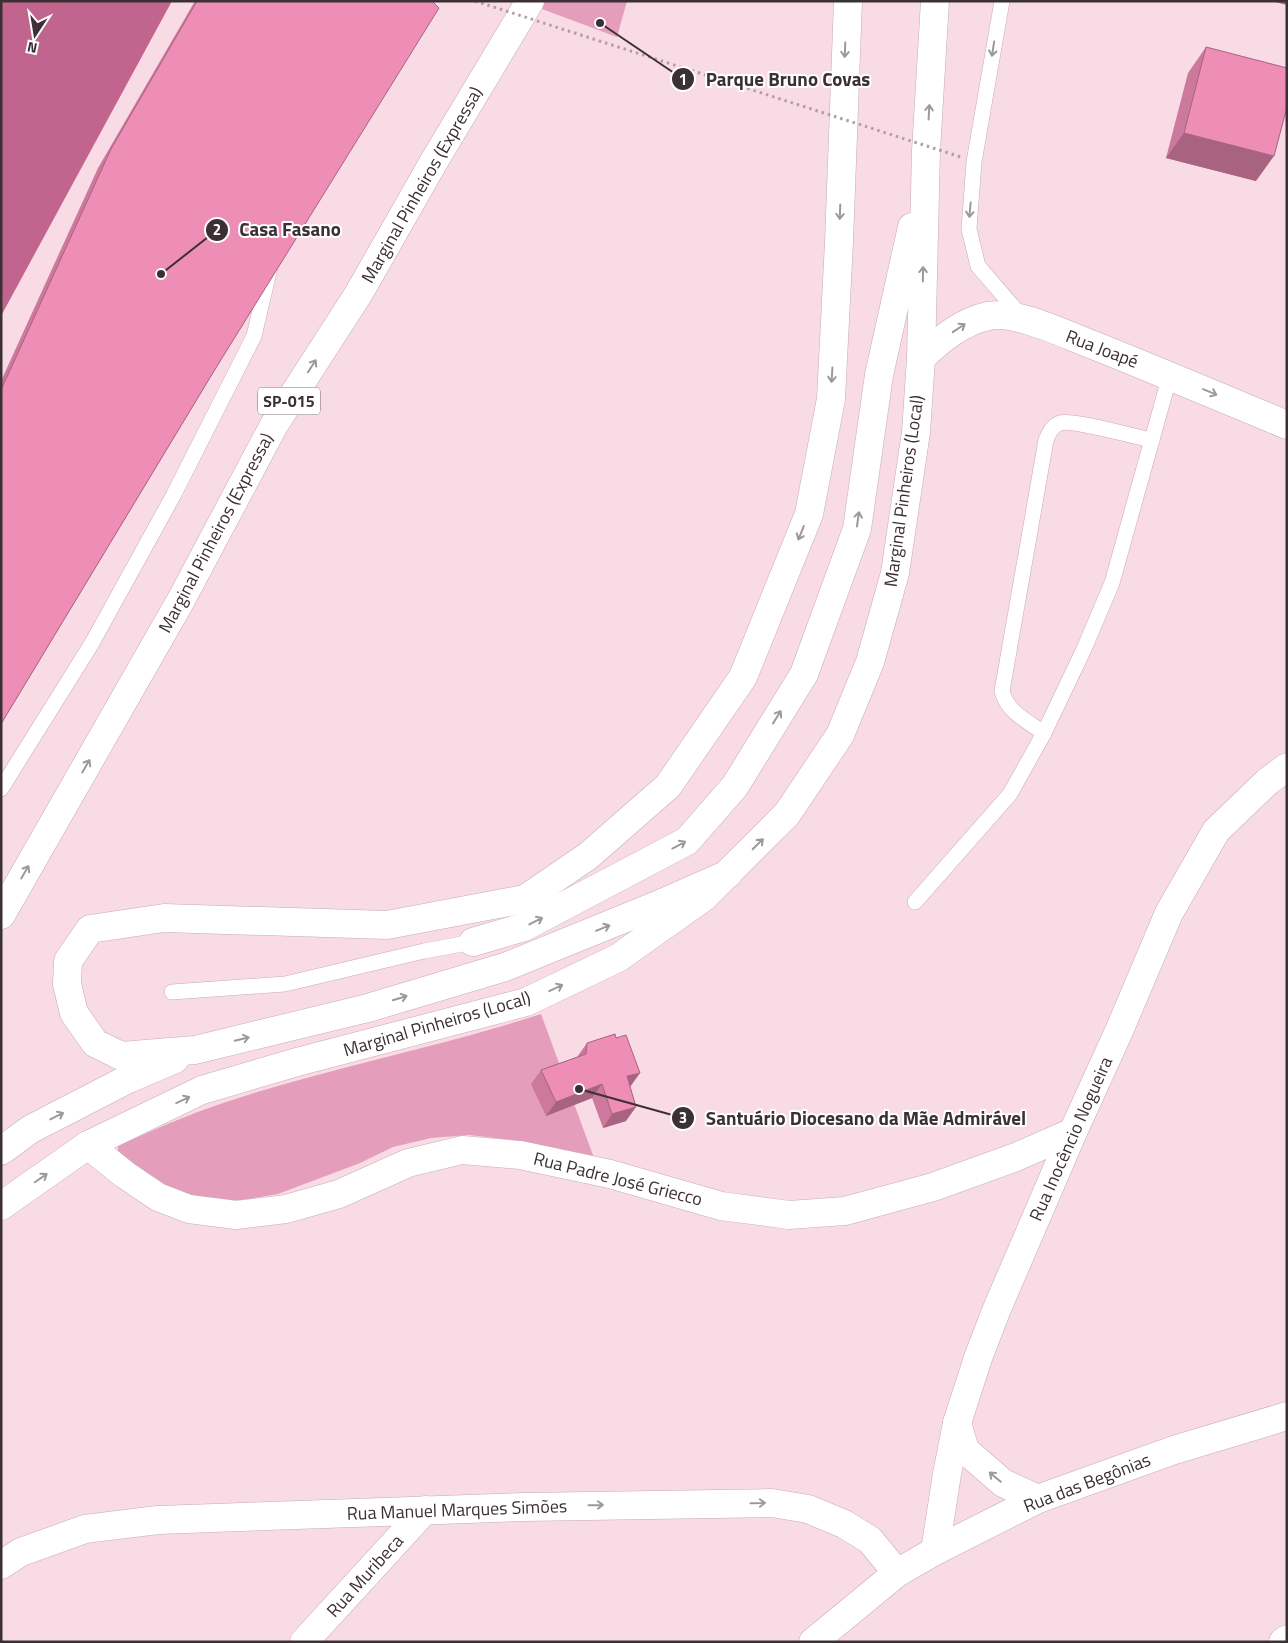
<svg xmlns="http://www.w3.org/2000/svg" width="1288" height="1643" font-family="'Titillium Web',sans-serif">
	<style>
		.green { fill: #e49dba }
		.water { fill: #c2658e }
		.lines { fill: none; stroke-linecap: round; stroke-linejoin: round }
		.lane-casing { stroke: #c7abb5; stroke-width: 16 }
		.street-casing { stroke: #c7abb5; stroke-width: 29 }
		.secondary-casing { stroke: #c7abb5; stroke-width: 29 }
		.highway-casing { stroke: #c7abb5; stroke-width: 29 }
		.lane { stroke: #fff; stroke-width: 15 }
		.street { stroke: #fff; stroke-width: 28 }
		.secondary { stroke: #fff; stroke-width: 28 }
		.highway { stroke: #fff; stroke-width: 28 }
		.path-bridge { stroke: #b49da5; stroke-width: 3; stroke-dasharray: 2.5 4; stroke-linecap: butt }
		.wall { fill: #cd799d }
		.shaded-wall { fill: #a7637f }
		.building { fill: #ee8db6; stroke: #a7637f }
		.oneway { stroke: #9d989a }
		.labels { text-anchor: middle; stroke-width: 4; stroke-linejoin: round; paint-order: stroke }
		.shield { fill: #fff; stroke: #766e71; stroke-width: 1 }
		.shield-label { font-size: 16px; font-weight: bold; fill: #3b3034 }
		.street-label { font-size: 18px; fill: #3b3034; stroke: #fff }
		.leader { fill: none; stroke: #3b3034; stroke-width: 2 }
		.callout-dot { fill: #3b3034; stroke: #fff; stroke-width: 2 }
		.mark-label { font-size: 15px; text-anchor: middle; font-weight: bold; fill: #fff }
		.callout-label { font-size: 19px; text-anchor: middle; font-weight: bold; fill: #3b3034; stroke: #fff; stroke-width: 4; stroke-linejoin: round; paint-order: stroke }
	</style>
	<rect width="100%" height="100%" fill="#f8dbe5"/>
	<g class="green">
		<path d="M529,1H627L617,37L542,9Z"/>
		<path d="M541,1014L594,1158L512,1140L469,1135L431,1138L393,1147L360,1163L278,1194L237,1201L172,1194L118,1154V1146C153,1130 187,1115 223,1103C327,1068 436,1048 541,1014Z"/>
	</g>
	<path class="water" d="M1,1H172L1,316Z"/>
	<g class="lines">
		<defs>
			<g id="lane">
				<path d="M1002,1L974,162L969,229L978,266L1022,317"/>
				<path d="M1044,733L1084,649L1112,583L1170,375"/>
				<path d="M1,789L92,643L173,496L254,336L270,268"/>
				<path d="M915,902L1010,794L1044,733C1027,721 1007,712 1002,691L1046,440C1049,433 1052,426 1060,423C1071,419 1136,437 1152,440"/>
				<path d="M172,992L285,984L424,951L473,942"/>
			</g>
			<g id="street">
				<path d="M921,358C940,340 961,322 988,316C1016,310 1066,335 1093,345C1158,371 1222,398 1287,425"/>
				<path d="M88,1145L124,1174L158,1197L189,1209L236,1215L286,1209L339,1194L408,1163L462,1150L520,1155L610,1174L721,1206L789,1215L845,1211L933,1187L1016,1157L1073,1132"/>
				<path d="M935,1551L947,1474L957,1423L978,1358L996,1311L1073,1132L1119,1031L1169,913L1216,831L1267,782L1287,767"/>
				<path d="M1,1565L21,1552L85,1529L158,1520L525,1507L772,1503L808,1509L844,1524L870,1540L897,1573"/>
				<path d="M304,1642L425,1510"/>
				<path d="M1283,1642L1287,1639"/>
			</g>
			<g id="secondary">
				<path d="M957,1423L965,1450L1003,1483L1038,1499"/>
				<path d="M813,1642L897,1573L935,1551L1038,1499L1174,1450L1287,1416"/>
			</g>
			<g id="highway">
				<path d="M728,874L655,906L505,967L368,1008L195,1050L121,1056L95,1043L74,1013L67,984L68,961L90,929L164,918L387,925L525,899L588,856L668,786L743,677L809,514L831,399L839,242L848,1"/>
				<path d="M1,915L181,600L274,425L359,293L433,163L530,1"/>
				<path d="M473,942L524,927L687,841L735,786L804,674L857,529L879,375L912,227"/>
				<path d="M1,1151L31,1129L128,1079L175,1059"/>
				<path d="M1,1206L88,1145L202,1090L297,1062L526,1002L618,958L704,897L787,814L840,735L870,662L895,573L916,432L921,358L926,151L935,1"/>
			</g>
		</defs>
		<use href="#lane" class="lane-casing"/>
		<use href="#street" class="street-casing"/>
		<use href="#secondary" class="secondary-casing"/>
		<use href="#highway" class="highway-casing"/>
		<use href="#lane" class="lane"/>
		<use href="#street" class="street"/>
		<use href="#secondary" class="secondary"/>
		<use href="#highway" class="highway"/>
		<path class="path-bridge" d="M475,1L961,157"/>
	</g>
	<g class="wall">
		<path d="M195,1H432L214,371L1,724V381L98,168Z"/>
		<path d="M1206,47L1256,181L1166,158L1188,73Z"/>
		<path d="M587,1043L630,1087L626,1121L603,1128L592,1098L546,1116L531,1084L541,1070L577,1057Z"/>
	</g>
	<g class="shaded-wall">
		<path d="M1271,1H1287V5Z"/>
		<path d="M1184,133L1274,156L1256,181L1166,158Z"/>
		<path d="M640,1073L630,1087L627,1076Z"/>
		<path d="M602,1084L592,1098L546,1116L556,1102Z"/>
		<path d="M636,1107L626,1121L603,1128L612,1114Z"/>
	</g>
	<g class="building">
		<path d="M197,1H432L439,8L214,371L1,724V390L111,149Z"/>
		<path d="M1206,47L1287,68V107L1274,156L1184,133Z"/>
		<path d="M615,1034L616,1038L626,1035L640,1073L627,1076L636,1107L612,1114L602,1084L556,1102L541,1070L586,1054L587,1043Z"/>
	</g>
	<defs><path id="oneway-shaft" d="M-6 0H5M1.5-3L5.5 0L1.5 3" fill="none" stroke-width="1.6" stroke-linecap="round" stroke-linejoin="round" transform="scale(1.25)"/></defs>
	<g class="oneway">
		<use href="#oneway-shaft" transform="translate(993 49) rotate(99)"/>
		<use href="#oneway-shaft" transform="translate(845 50) rotate(92)"/>
		<use href="#oneway-shaft" transform="translate(929 112) rotate(-87)"/>
		<use href="#oneway-shaft" transform="translate(970 210) rotate(95)"/>
		<use href="#oneway-shaft" transform="translate(840 212) rotate(92)"/>
		<use href="#oneway-shaft" transform="translate(923 274) rotate(-89)"/>
		<use href="#oneway-shaft" transform="translate(959 328) rotate(-34)"/>
		<use href="#oneway-shaft" transform="translate(312 366) rotate(-57)"/>
		<use href="#oneway-shaft" transform="translate(832 375) rotate(93)"/>
		<use href="#oneway-shaft" transform="translate(1210 392) rotate(23)"/>
		<use href="#oneway-shaft" transform="translate(858 519) rotate(-82)"/>
		<use href="#oneway-shaft" transform="translate(801 533) rotate(112)"/>
		<use href="#oneway-shaft" transform="translate(777 717) rotate(-58)"/>
		<use href="#oneway-shaft" transform="translate(86 766) rotate(-60)"/>
		<use href="#oneway-shaft" transform="translate(758 844) rotate(-45)"/>
		<use href="#oneway-shaft" transform="translate(679 845) rotate(-28)"/>
		<use href="#oneway-shaft" transform="translate(25 872) rotate(-60)"/>
		<use href="#oneway-shaft" transform="translate(536 921) rotate(-27)"/>
		<use href="#oneway-shaft" transform="translate(603 928) rotate(-22)"/>
		<use href="#oneway-shaft" transform="translate(556 988) rotate(-25)"/>
		<use href="#oneway-shaft" transform="translate(400 998) rotate(-17)"/>
		<use href="#oneway-shaft" transform="translate(242 1039) rotate(-14)"/>
		<use href="#oneway-shaft" transform="translate(183 1100) rotate(-25)"/>
		<use href="#oneway-shaft" transform="translate(57 1116) rotate(-27)"/>
		<use href="#oneway-shaft" transform="translate(41 1178) rotate(-35)"/>
		<use href="#oneway-shaft" transform="translate(995 1477) rotate(-140)"/>
		<use href="#oneway-shaft" transform="translate(758 1503) rotate(-1)"/>
		<use href="#oneway-shaft" transform="translate(596 1505) rotate(-1)"/>
	</g>
	<g class="labels">
		<rect class="shield" x="258" y="387.5" width="62" height="27" rx="4"/>
		<g class="shield-label">
			<text x="289" y="407">SP-015</text>
		</g>
		<g class="street-label">
			<text transform="translate(422 185) rotate(-60)" y="6">Marginal Pinheiros (Expressa)</text>
			<text transform="translate(1102 349) rotate(21)" y="6">Rua Joapé</text>
			<text transform="translate(904 491) rotate(-82)" y="6">Marginal Pinheiros (Local)</text>
			<text transform="translate(216 533) rotate(-62)" y="6">Marginal Pinheiros (Expressa)</text>
			<text transform="translate(437 1024) rotate(-16)" y="6">Marginal Pinheiros (Local)</text>
			<text transform="translate(1071 1139) rotate(-66)" y="6">Rua Inocêncio Nogueira</text>
			<text transform="translate(618 1179) rotate(14)" y="6">Rua Padre José Griecco</text>
			<text transform="translate(1087 1483) rotate(-21)" y="6">Rua das Begônias</text>
			<text transform="translate(457 1510) rotate(-2)" y="6">Rua Manuel Marques Simões</text>
			<text transform="translate(365 1576) rotate(-48)" y="6">Rua Muribeca</text>
		</g>
	</g>
	<path class="leader" d="M600 23L683 79M161 274L217 230M579 1089L683 1118"/>
	<g class="callout-dot">
		<circle cx="600" cy="23" r="5"/>
		<circle cx="161" cy="274" r="5"/>
		<circle cx="579" cy="1089" r="5"/>
		<circle cx="683" cy="79" r="12"/>
		<circle cx="217" cy="230" r="12"/>
		<circle cx="683" cy="1118" r="12"/>
	</g>
	<g class="mark-label">
		<text x="683" y="85">1</text>
		<text x="217" y="235">2</text>
		<text x="683" y="1123">3</text>
	</g>
	<g class="callout-label">
		<text x="788" y="86">Parque Bruno Covas</text>
		<text x="290" y="236">Casa Fasano</text>
		<text x="866" y="1125">Santuário Diocesano da Mãe Admirável</text>
	</g>
	<rect width="1288" height="1643" fill="none" stroke="#3b3034" stroke-width="5"/>
	<g transform="translate(35 35) rotate(192)" stroke="#ffffff" stroke-width="4" paint-order="stroke">
	<path d="M0-4L9 19L0 12L-9 19Z" fill="#3b3034"/>
	<text y="-8" font-size="14" font-weight="bold" text-anchor="middle" fill="#3b3034">N</text>
	</g>
</svg>
